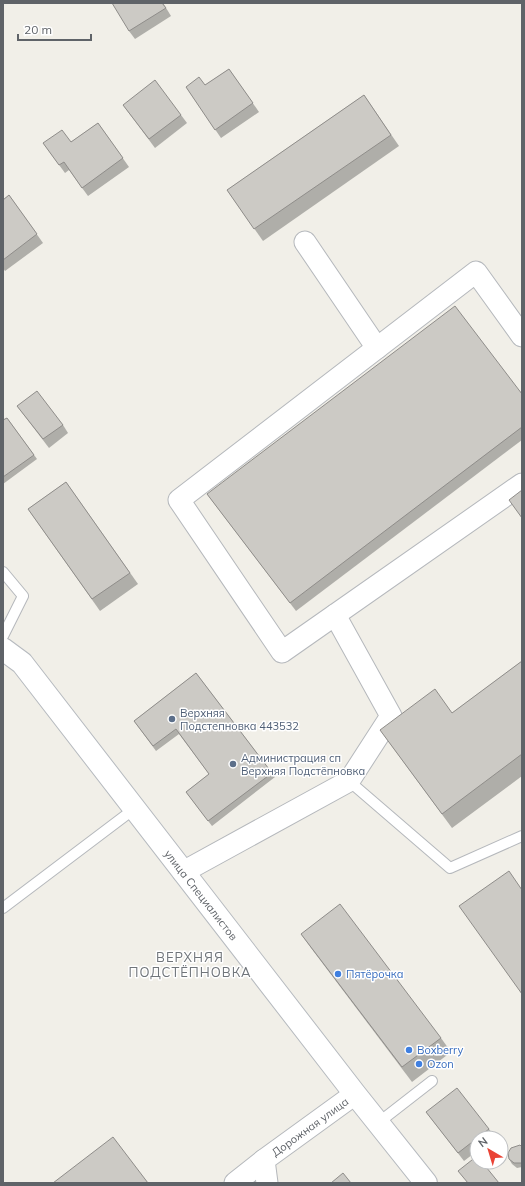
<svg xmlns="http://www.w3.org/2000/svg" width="525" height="1186" font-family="Mulish,sans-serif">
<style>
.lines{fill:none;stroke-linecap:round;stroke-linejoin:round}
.lane-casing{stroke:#b5b8bc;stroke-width:12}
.street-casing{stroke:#b5b8bc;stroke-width:23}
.secondary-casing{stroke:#b6babf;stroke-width:24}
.lane{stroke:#fff;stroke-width:10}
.street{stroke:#fff;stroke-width:21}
.secondary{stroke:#fff;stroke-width:22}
.wall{fill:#afaea9}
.building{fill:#cccac5;stroke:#8f8d8a}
.service-dot{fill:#5c6f8a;stroke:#fff;stroke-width:1.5}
.shop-dot{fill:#3f7fe0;stroke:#fff;stroke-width:1.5}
.labels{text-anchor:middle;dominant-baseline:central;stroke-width:3;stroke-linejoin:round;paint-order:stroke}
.service-label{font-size:11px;fill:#4e5e75;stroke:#fff;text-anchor:start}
.street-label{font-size:11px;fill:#5f6368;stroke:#fff}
.shop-label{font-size:11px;fill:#366cbe;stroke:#fff;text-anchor:start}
.quarter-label{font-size:13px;letter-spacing:1px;fill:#70757a;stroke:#fff}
</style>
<rect width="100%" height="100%" fill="#f1efe8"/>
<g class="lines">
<g class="lane-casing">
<g id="lane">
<path d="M 3,572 L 23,596 L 3,636"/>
<path d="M 349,781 L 450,868 L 522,836"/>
<path d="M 3,908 L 134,809"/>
<path d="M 378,1123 L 432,1081"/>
</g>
</g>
<g class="street-casing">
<g id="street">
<path d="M 305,242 L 377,348"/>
<path d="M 522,336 L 476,272 L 179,500 L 282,652 L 522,484"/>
<path d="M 183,872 L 349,781 L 391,716 L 335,615"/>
<path d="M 235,1183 L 264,1160"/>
<path d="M 267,1183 L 264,1160 L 355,1094"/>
</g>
</g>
<g class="secondary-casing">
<path id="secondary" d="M 3,649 L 22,663 L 355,1094 L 426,1183"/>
</g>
<use href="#lane" class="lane"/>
<use href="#street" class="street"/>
<use href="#secondary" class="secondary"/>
</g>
<g class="wall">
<path d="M 163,3 L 171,16 L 135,39 L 129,31 Z"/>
<path d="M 229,69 L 259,112 L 221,138 L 186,87 L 205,85 Z"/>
<path d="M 364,95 L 399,146 L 263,241 L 227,190 Z"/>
<path d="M 123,105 L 181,115 L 187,123 L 155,148 Z"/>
<path d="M 98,123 L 129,167 L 88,196 L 69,170 L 65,173 L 43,143 L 71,142 Z"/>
<path d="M 9,195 L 43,243 L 5,271 L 3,268 L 3,200 Z"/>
<path d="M 522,394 L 522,440 L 296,611 L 207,494 Z"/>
<path d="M 17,406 L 63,425 L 68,433 L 49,448 Z"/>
<path d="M 7,418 L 37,459 L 3,484 L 3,420 Z"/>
<path d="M 66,482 L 138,584 L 100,611 L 28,509 Z"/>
<path d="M 522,661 L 522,776 L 452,828 L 380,730 L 452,713 Z"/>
<path d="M 196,673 L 275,777 L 212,826 L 186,792 L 209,774 L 179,734 L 156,751 L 134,721 Z"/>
<path d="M 301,934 L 441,1038 L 451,1052 L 412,1082 L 311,948 Z"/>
<path d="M 426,1112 L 489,1129 L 495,1137 L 494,1138 L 477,1138 L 477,1151 L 464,1161 Z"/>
<path d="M 522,1147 L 522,1167 L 517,1168 L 512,1164 L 509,1159 Z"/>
</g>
<g class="building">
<path d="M 112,3 L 162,3 L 166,8 L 129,31 Z"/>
<path d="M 229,69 L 253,103 L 215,130 L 186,87 L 199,77 L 205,85 Z"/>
<path d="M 155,80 L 181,115 L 149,139 L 123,105 Z"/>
<path d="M 364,95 L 391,135 L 254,229 L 227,190 Z"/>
<path d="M 98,123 L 123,158 L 82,188 L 64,162 L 59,165 L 43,143 L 62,130 L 71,142 Z"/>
<path d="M 9,195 L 37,234 L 3,260 L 3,200 Z"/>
<path d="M 455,306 L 522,394 L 522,427 L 290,603 L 207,494 Z"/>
<path d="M 37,391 L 63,425 L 43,439 L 17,406 Z"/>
<path d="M 7,418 L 34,455 L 3,477 L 3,420 Z"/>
<path d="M 66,482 L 130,573 L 92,599 L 28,509 Z"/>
<path d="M 522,490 L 522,518 L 509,500 Z"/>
<path d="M 522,661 L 522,754 L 442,814 L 380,730 L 435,689 L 452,713 Z"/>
<path d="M 196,673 L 272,773 L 208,821 L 186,792 L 209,774 L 176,729 L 153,746 L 134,721 Z"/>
<path d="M 509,871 L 522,890 L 522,994 L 459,906 Z"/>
<path d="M 340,904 L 441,1038 L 402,1067 L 301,934 Z"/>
<path d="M 457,1088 L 489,1129 L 458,1153 L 426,1112 Z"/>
<path d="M 113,1137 L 148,1183 L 53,1183 Z"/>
<path d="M 520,1145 L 522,1147 L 522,1163 L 514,1163 L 509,1159 L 508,1153 L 511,1148 Z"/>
<path d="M 477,1156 L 477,1162 L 482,1162 L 499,1183 L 468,1183 L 458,1171 Z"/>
<path d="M 343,1173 L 351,1183 L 331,1183 Z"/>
</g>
<g class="service-dot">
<circle cx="172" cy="719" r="4"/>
<circle cx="233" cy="764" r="4"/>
</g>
<g class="shop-dot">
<circle cx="338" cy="974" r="4"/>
<circle cx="409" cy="1050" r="4"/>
<circle cx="419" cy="1064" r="4"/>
</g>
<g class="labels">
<g class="service-label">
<text x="180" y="713">Верхняя<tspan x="180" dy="13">Подстепновка 443532</tspan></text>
<text x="241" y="758">Администрация сп<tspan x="241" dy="13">Верхняя Подстёпновка</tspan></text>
</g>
<g class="street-label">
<text transform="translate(201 895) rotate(52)">улица Специалистов</text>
<text transform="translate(310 1127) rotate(-36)">Дорожная улица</text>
</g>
<g class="shop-label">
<text x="346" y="974">Пятёрочка</text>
<text x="417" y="1050">Boxberry</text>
<text x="427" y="1064">Ozon</text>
</g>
<g class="quarter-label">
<text x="190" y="957">ВЕРХНЯЯ<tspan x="190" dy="15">ПОДСТЁПНОВКА</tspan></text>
</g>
</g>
<rect width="525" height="1186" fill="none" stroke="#5f6368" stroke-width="8"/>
<g transform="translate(489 1150) rotate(322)"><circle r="19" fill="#ffffff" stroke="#bfc1c3"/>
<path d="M0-3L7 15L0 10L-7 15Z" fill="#ea4335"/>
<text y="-6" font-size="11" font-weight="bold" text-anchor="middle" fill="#5f6368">N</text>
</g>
<path d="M18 34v6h73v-6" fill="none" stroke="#5f6368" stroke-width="2"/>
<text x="24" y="34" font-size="12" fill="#5f6368" stroke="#ffffff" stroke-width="3" paint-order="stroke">20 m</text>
</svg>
